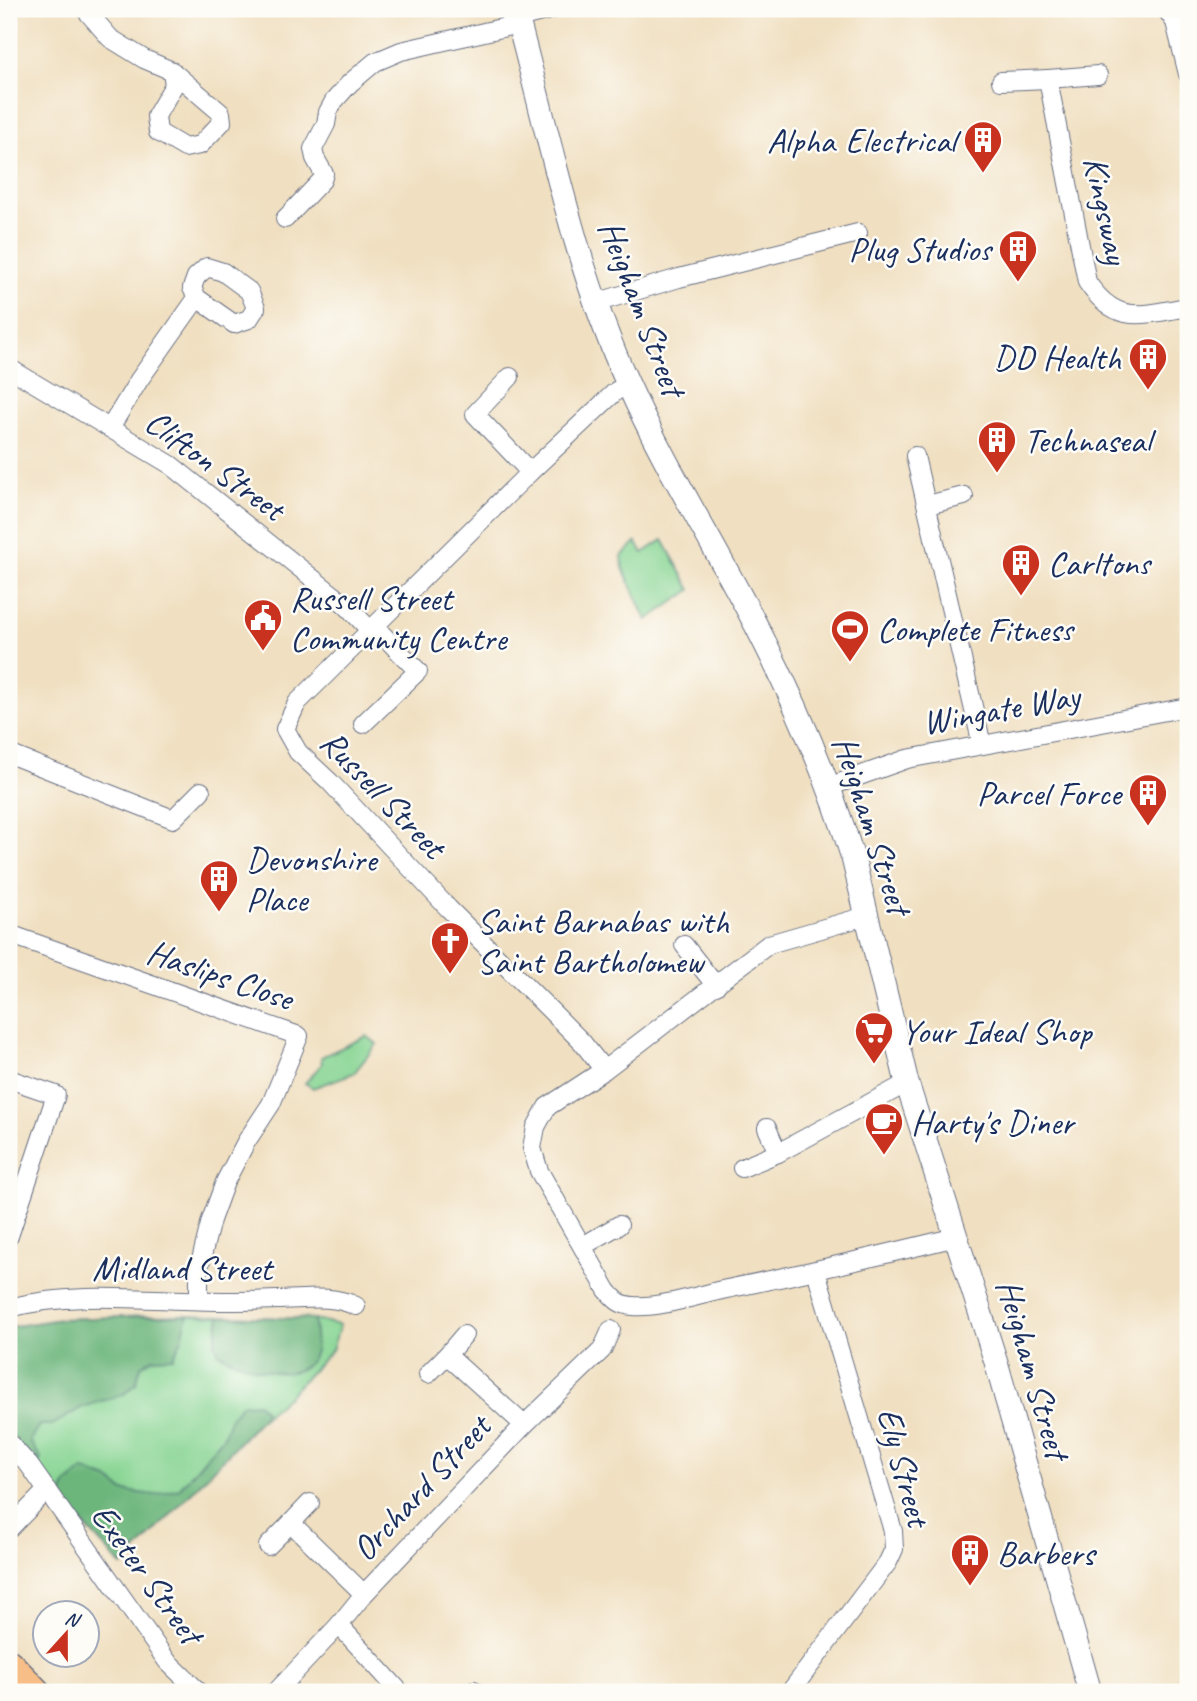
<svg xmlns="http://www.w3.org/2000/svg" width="1197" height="1701" font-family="Caveat,sans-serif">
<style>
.green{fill:#86d492;stroke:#508278;stroke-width:2}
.forest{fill:#6cb67c;stroke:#44726d;stroke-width:2}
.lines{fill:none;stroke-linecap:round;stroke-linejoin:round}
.minor-casing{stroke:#666d80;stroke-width:20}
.tertiary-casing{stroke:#666d80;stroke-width:25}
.primary-casing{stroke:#666d80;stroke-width:31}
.minor{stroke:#fff;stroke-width:18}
.tertiary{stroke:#fff;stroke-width:23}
.primary{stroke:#f7be87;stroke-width:28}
.labels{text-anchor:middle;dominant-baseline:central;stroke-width:5;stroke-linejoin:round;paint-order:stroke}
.poi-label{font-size:35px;fill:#1b2f5e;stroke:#fdfcf7;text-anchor:start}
.street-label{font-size:35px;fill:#1b2f5e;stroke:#fdfcf7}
</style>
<rect width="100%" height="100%" fill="#fdfcf7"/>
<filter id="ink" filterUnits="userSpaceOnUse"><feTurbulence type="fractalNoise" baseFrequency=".0143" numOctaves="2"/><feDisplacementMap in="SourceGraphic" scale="14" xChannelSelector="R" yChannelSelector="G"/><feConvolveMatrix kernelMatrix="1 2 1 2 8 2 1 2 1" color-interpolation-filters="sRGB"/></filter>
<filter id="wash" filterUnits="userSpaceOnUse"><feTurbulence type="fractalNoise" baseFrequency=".00686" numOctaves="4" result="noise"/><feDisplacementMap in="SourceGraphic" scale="28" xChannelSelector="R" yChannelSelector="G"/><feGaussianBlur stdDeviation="1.57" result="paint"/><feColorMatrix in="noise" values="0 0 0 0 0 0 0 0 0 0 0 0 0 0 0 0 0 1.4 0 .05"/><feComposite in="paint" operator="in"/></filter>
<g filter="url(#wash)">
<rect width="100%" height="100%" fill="#f0dfc0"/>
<g class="green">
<path d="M 663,540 L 691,590 L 647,620 L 623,568 L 622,556 L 636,542 L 643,553 Z"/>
<path d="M 367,1036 L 377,1044 L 354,1073 L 313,1088 L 305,1083 L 322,1064 L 321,1057 Z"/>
<path d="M 188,1315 L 314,1319 L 340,1325 L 332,1350 L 289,1395 L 261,1419 L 122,1566 L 60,1499 L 18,1441 L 9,1434 L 9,1327 L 61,1319 Z"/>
</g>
<g class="forest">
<path d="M 188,1315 L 181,1341 L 173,1357 L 153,1358 L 141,1366 L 136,1384 L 124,1394 L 83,1407 L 52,1425 L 39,1425 L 30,1441 L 41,1459 L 36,1467 L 9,1432 L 9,1327 L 61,1319 Z"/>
<path d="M 220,1316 L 314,1319 C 314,1328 317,1343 315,1351 C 303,1391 244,1366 219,1353 L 215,1343 Z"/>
<path d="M 258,1403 L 265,1411 L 261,1419 L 122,1566 L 60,1499 L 67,1483 L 84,1470 L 108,1479 L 124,1491 L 155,1495 L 179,1489 L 224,1436 L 231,1416 L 242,1404 Z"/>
</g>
</g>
<g filter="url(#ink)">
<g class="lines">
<g class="minor-casing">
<g id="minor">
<path d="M 85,9 L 110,38 L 144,59 L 172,71 L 221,113 L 222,122 L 200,145 L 185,148 L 158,132 L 156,116 L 174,85 L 172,71"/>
<path d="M 1166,9 L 1175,22 L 1188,74"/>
<path d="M 518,18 L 553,9"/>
<path d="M 1098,75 L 1048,79 L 1087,282 C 1117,327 1143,314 1188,307"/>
<path d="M 1001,81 L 1048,79"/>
<path d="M 285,219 L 322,180 L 324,174 L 315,158 L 313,149 L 326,124 L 328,112 L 334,101 L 350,83 L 375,62 L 401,51 L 519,24"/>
<path d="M 207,267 L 223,272 L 249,291 L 256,308 L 249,319 L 234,324 L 197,298 L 192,288 L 196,277 Z"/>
<path d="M 595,303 L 679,278 L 858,233"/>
<path d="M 9,368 L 171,465 L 346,605 L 370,630"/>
<path d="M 510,377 L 475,414 L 530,472"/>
<path d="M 110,428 L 139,380 L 197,298"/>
<path d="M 915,456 L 982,745"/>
<path d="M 927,505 L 964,496"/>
<path d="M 363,724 L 418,671 L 375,627"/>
<path d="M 9,754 L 173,819 L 201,791"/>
<path d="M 828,787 L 907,759 L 1188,707"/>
<path d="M 866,916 L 769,944 L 604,1070 L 547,1107 L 536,1127 L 532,1148 L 539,1171 L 607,1290 C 615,1300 620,1305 633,1306 C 659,1308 696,1296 722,1290 C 801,1274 879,1256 956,1237"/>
<path d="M 9,934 L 299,1036 L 271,1104 L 246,1142 L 225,1182 L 211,1220 L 199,1268 L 199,1300"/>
<path d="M 684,945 L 716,986"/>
<path d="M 604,1070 L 582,1042 L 448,908 L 330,782 L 298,752 L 285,729 L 297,703 L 530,472 L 616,391 L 628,385"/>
<path d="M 9,1079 L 56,1095 L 9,1236"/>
<path d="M 767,1128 L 778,1153"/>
<path d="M 742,1168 L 778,1153 L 907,1083"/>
<path d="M 583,1246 L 619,1225"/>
<path d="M 9,1308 C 77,1290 152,1301 223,1301 C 241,1301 259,1301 276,1300 C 304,1300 330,1294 356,1306"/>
<path d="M 464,1335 L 447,1355 L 524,1425"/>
<path d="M 428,1374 L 447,1355"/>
<path d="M 9,1443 L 29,1465 L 167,1661 L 199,1692"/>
<path d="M 310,1503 L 291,1523 L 364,1594"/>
<path d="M 9,1529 L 47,1490"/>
<path d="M 268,1546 L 291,1523"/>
<path d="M 339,1625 L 400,1692"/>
<path d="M 474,1690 L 476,1692"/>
<path d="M 276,1692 L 339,1625 L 364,1594 L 524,1425 L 602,1350 L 611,1330"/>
<path d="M 790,1692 L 888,1562 L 894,1549 L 893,1531 L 816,1271"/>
</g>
</g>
<g class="tertiary-casing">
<path id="tertiary" d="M 515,9 C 549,135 574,265 628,384 C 667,471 719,552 762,637 C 798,708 829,782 853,858 L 907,1083 L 996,1362 L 1090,1692"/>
</g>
<g class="primary-casing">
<path id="primary" d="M 9,1664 L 36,1692"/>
</g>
<use href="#minor" class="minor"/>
<use href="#tertiary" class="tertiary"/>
<use href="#primary" class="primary"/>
</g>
</g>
<defs>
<g id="building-pin" transform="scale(2.0125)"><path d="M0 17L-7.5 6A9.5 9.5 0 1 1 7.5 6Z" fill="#c8321e" stroke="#fdfcf7"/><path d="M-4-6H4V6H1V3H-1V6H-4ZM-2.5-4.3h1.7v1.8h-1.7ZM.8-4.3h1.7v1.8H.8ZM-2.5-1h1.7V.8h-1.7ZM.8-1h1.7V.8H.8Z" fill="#fff"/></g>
<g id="civic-pin" transform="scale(2.0125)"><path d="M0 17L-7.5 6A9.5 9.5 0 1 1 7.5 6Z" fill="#c8321e" stroke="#fdfcf7"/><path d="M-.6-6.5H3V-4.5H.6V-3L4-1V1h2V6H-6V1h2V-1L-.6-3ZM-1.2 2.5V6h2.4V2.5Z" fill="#fff"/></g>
<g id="stadium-pin" transform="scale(2.0125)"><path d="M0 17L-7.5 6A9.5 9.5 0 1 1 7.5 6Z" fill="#c8321e" stroke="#fdfcf7"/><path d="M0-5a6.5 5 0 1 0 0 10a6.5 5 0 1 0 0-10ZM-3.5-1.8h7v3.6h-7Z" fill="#fff"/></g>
<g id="church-pin" transform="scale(2.0125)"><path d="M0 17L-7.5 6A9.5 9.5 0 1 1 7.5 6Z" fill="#c8321e" stroke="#fdfcf7"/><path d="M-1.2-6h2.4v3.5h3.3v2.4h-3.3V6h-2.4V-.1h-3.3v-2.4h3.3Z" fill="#fff"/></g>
<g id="supermarket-pin" transform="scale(2.0125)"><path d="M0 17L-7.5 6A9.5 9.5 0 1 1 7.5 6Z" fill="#c8321e" stroke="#fdfcf7"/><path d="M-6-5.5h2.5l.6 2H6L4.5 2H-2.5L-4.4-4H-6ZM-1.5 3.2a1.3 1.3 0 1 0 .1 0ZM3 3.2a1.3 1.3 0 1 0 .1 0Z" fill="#fff"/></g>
<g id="cafe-pin" transform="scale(2.0125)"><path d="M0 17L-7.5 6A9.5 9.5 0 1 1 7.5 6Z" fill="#c8321e" stroke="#fdfcf7"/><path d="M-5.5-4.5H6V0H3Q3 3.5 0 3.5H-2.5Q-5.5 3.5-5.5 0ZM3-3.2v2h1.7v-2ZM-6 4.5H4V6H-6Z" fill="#fff"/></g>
</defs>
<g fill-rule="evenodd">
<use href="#building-pin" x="983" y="140"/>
<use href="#building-pin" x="1018" y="249"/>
<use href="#building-pin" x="1148" y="357"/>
<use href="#building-pin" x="997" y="440"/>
<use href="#building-pin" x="1021" y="563"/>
<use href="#civic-pin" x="263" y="618"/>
<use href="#stadium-pin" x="850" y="629"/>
<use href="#building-pin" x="1148" y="793"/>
<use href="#building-pin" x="219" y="879"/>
<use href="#church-pin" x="450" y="941"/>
<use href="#supermarket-pin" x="874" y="1031"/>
<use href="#cafe-pin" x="884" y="1122"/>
<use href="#building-pin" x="970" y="1553"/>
</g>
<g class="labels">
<g class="poi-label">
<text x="956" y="140" text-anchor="end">Alpha Electrical</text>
<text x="991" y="249" text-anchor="end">Plug Studios</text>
<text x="1121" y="357" text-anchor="end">DD Health</text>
<text x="1024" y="440">Technaseal</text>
<text x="1048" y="563">Carltons</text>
<text x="290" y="598">Russell Street<tspan x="290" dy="40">Community Centre</tspan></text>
<text x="877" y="629">Complete Fitness</text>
<text x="1121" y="793" text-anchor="end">Parcel Force</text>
<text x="246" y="859">Devonshire<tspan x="246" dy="40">Place</tspan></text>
<text x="477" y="921">Saint Barnabas with<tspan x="477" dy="40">Saint Bartholomew</tspan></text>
<text x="901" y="1031">Your Ideal Shop</text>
<text x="911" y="1122">Harty's Diner</text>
<text x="997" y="1553">Barbers</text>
</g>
<g class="street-label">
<text transform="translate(1106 210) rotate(78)">Kingsway</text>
<text transform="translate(642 308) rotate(69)">Heigham Street</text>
<text transform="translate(215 465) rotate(36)">Clifton Street</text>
<text transform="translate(1001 709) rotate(-10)">Wingate Way</text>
<text transform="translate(383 794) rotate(46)">Russell Street</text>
<text transform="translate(872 825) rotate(72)">Heigham Street</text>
<text transform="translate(220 975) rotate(19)">Haslips Close</text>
<text x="182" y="1268">Midland Street</text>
<text transform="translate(1033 1369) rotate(74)">Heigham Street</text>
<text transform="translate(904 1467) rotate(75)">Ely Street</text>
<text transform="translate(421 1488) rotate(-47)">Orchard Street</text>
<text transform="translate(147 1574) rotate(54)">Exeter Street</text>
</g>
</g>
<rect width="1197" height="1701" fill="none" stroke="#fdfcf7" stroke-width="35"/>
<g transform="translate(66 1634) rotate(21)"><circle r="33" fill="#fdfcf7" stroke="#a3aaba" stroke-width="2"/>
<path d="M0-5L12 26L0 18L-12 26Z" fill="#c8321e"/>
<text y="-10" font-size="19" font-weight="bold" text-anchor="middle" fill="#1b2f5e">N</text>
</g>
</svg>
